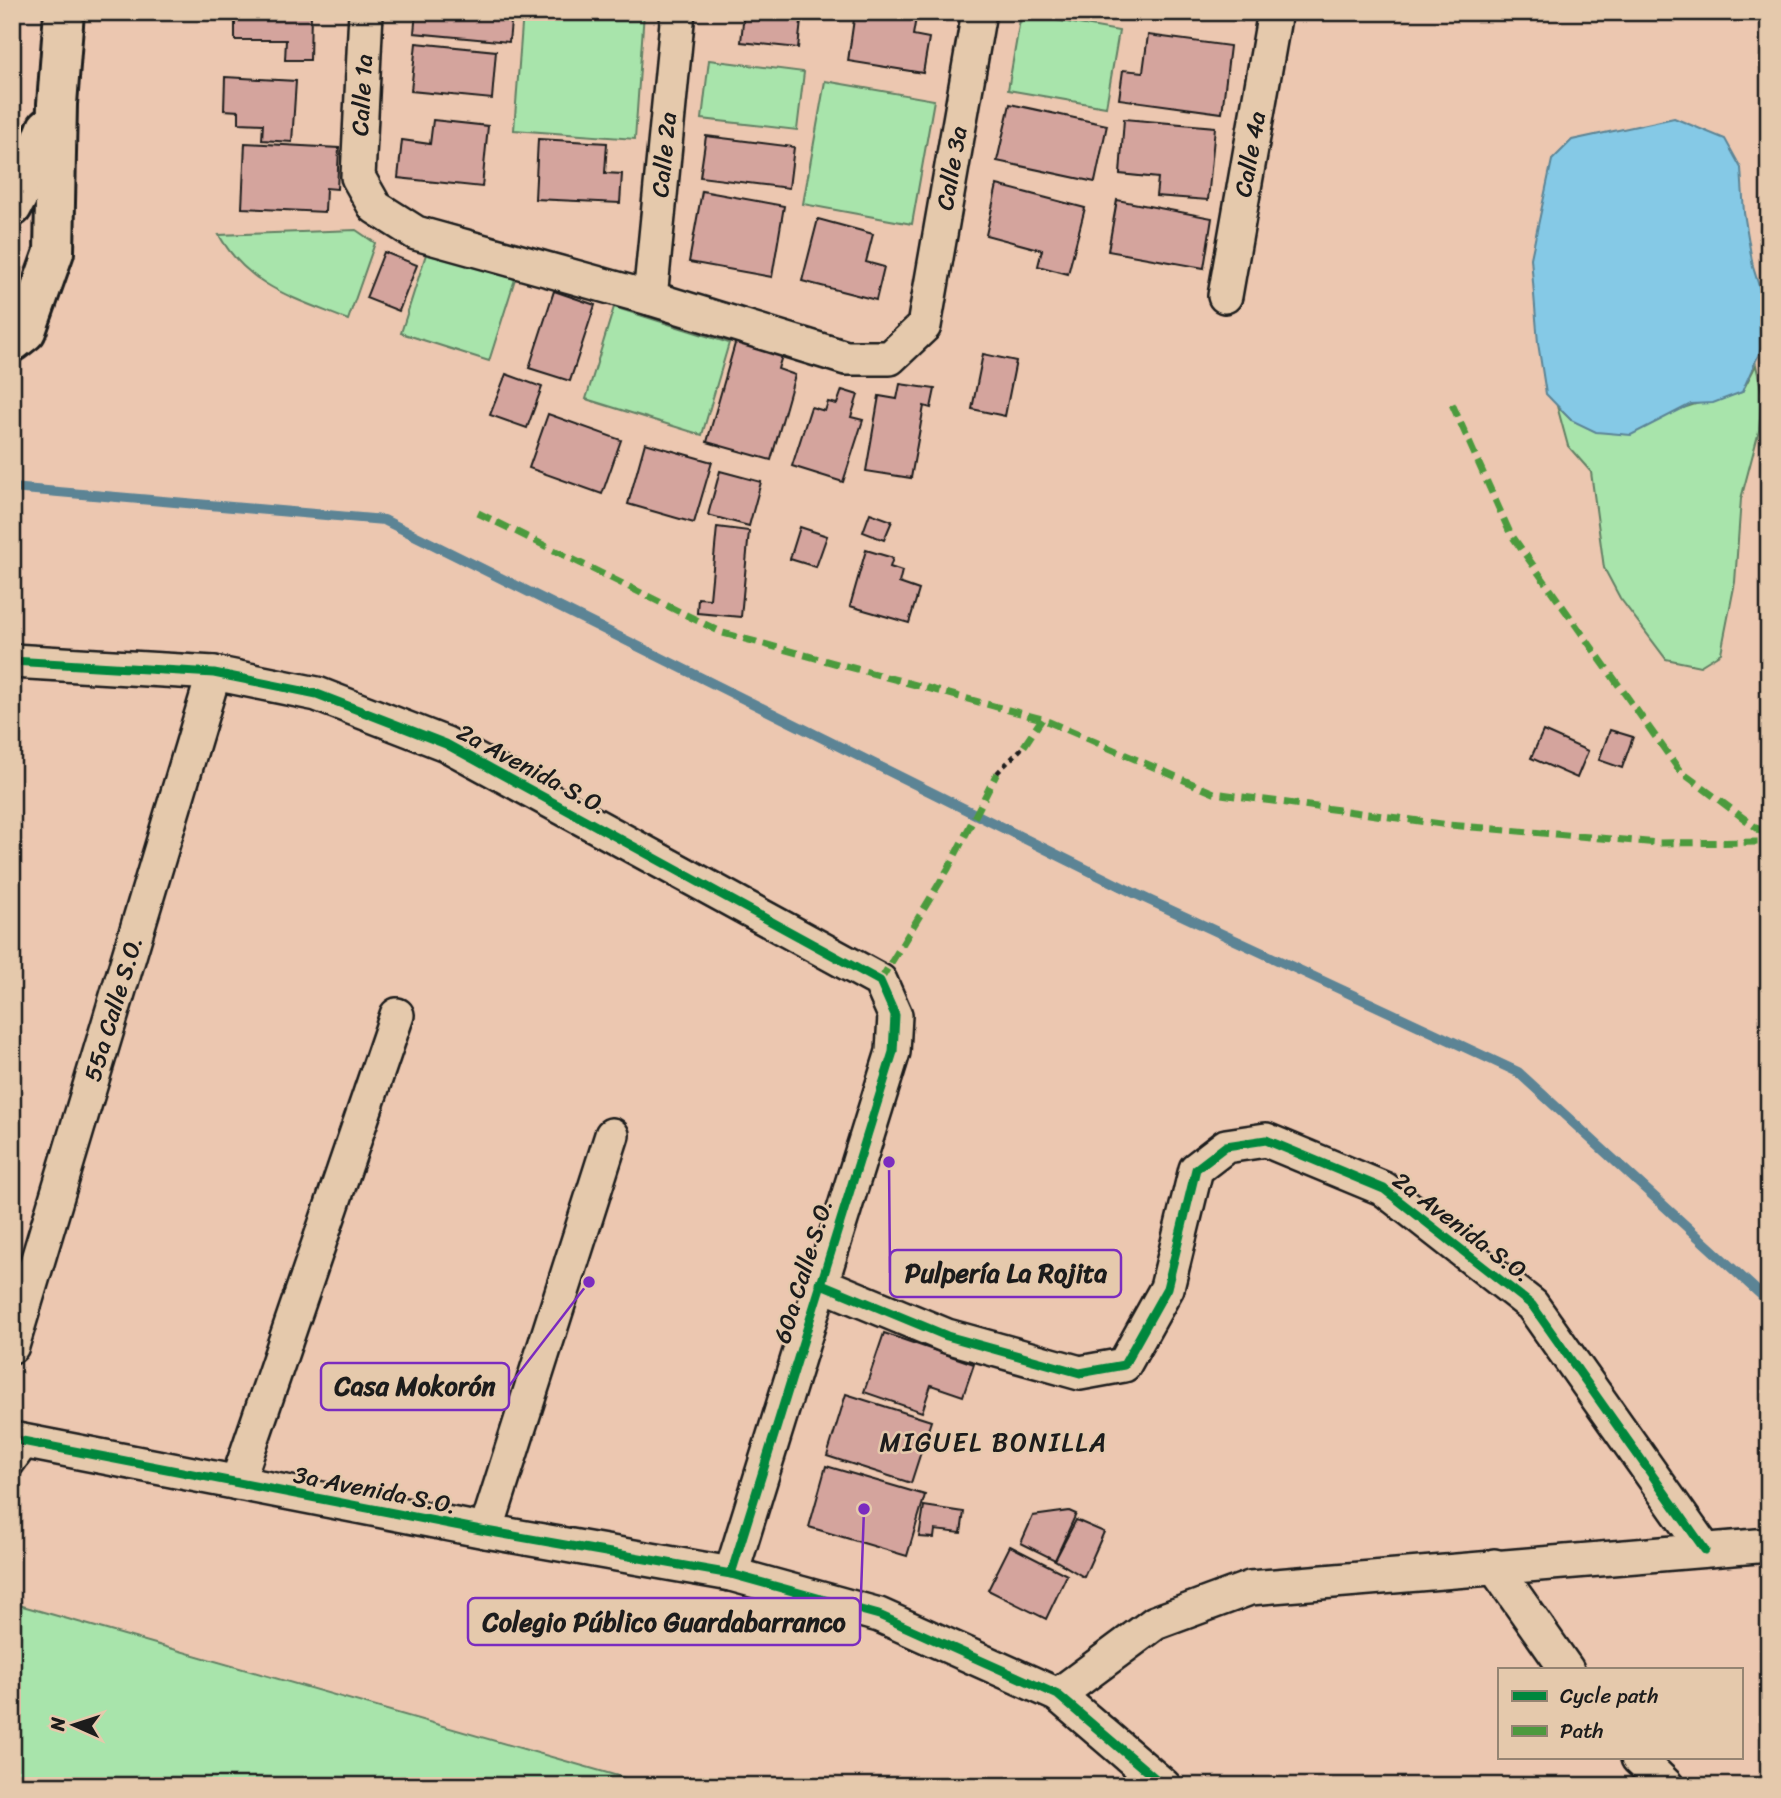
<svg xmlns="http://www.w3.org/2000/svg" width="1781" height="1798" font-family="Sriracha,sans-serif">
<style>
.green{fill:#a8e4ab;stroke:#628064;stroke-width:2}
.water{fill:#85c9e6;stroke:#5b8495;stroke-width:2}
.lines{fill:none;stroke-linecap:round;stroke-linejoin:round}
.stream{stroke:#5b8495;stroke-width:10}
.building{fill:#d4a49d;stroke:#1c1c1c;stroke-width:2}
.lane-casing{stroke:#1c1c1c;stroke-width:23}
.street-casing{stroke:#1c1c1c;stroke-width:38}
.secondary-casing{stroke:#1c1c1c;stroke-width:44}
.path{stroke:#1c1c1c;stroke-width:4.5;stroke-dasharray:5 5;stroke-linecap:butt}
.lane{stroke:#e5c9ac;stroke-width:18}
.street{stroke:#e5c9ac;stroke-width:33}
.secondary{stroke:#e5c9ac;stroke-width:38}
.quiet{stroke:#4c9a3e;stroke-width:7;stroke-dasharray:14 7;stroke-linecap:butt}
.cycleway-casing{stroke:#e5c9ac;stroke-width:13}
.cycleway{stroke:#00873e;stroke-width:9}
.labels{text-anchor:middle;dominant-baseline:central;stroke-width:5;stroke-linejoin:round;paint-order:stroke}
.street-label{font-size:24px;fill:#1c1c1c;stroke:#e5c9ac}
.neighbourhood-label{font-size:26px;letter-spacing:2px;fill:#1c1c1c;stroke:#e5c9ac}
.leader{fill:none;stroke:#7b2cbf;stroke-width:2.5}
.callout-dot{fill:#7b2cbf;stroke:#e5c9ac;stroke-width:2.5}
.callout{fill:#e5c9ac;stroke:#7b2cbf;stroke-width:2.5}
.callout-label{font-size:26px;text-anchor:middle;font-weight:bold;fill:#1c1c1c}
</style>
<rect width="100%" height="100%" fill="#ecc7b0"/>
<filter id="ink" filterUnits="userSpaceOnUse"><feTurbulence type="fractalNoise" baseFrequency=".0143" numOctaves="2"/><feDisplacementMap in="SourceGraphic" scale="14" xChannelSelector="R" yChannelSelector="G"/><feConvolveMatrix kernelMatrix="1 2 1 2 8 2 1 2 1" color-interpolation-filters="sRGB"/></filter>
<g filter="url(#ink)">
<g class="green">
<path d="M 12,12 L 19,12 L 16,58 L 12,73 Z"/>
<path d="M 523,12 L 644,12 L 635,139 L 514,130 Z"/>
<path d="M 1021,14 L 1119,31 L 1106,107 L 1008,90 Z"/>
<path d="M 709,60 L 804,72 L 797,130 L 702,119 Z"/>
<path d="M 825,81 L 934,100 L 912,224 L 803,204 Z"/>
<path d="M 356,230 L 375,243 L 348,320 C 297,299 248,287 219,235 Z"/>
<path d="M 427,251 L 515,279 L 489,361 L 401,333 Z"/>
<path d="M 614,307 L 729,343 L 702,435 L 586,399 Z"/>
<path d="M 1756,365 L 1762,393 L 1759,431 L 1741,499 L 1735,582 L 1721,653 L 1700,666 L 1666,659 L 1620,598 L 1604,568 L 1591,472 L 1568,446 L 1557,406 L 1571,420 L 1676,411 C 1697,401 1720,400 1742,392 Z"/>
<path d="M 12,1603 L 653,1786 L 12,1786 Z"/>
</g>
<path class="water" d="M 1674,118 L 1725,139 L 1741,168 L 1744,213 L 1753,267 L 1769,318 L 1769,331 L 1742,392 L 1713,403 L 1691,404 L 1631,435 L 1596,432 L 1571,420 L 1546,394 L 1538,343 L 1531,258 L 1552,160 L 1572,140 Z"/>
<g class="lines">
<path class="stream" d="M 12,488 L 384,520 L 1136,894 L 1518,1072 L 1769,1302"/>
</g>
<g class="building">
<path d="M 235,12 L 311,12 L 310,60 L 285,60 L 286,40 L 235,40 Z"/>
<path d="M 416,12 L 512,12 L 509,42 L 414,33 Z"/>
<path d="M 744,12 L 802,12 L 798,48 L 741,42 Z"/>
<path d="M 855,12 L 917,12 L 913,35 L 929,38 L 923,73 L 848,61 Z"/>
<path d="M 1193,12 L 1243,12 L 1242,21 Z"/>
<path d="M 1148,35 L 1230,46 L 1222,113 L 1119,99 L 1123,70 L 1143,72 Z"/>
<path d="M 416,43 L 496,51 L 492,99 L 411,91 Z"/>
<path d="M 225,77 L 296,81 L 292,142 L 262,140 L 263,124 L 239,123 L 239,111 L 224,110 Z"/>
<path d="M 1010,104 L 1107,125 L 1095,182 L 997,161 Z"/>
<path d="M 1124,119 L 1215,127 L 1208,200 L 1156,196 L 1158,178 L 1120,174 Z"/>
<path d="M 433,120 L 488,126 L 482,187 L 398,178 L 402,140 L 430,144 Z"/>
<path d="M 706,136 L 794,147 L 789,188 L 700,177 Z"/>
<path d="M 538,139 L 607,143 L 605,173 L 622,174 L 620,203 L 535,199 Z"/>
<path d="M 245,143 L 339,148 L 337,189 L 326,188 L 325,212 L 242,208 Z"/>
<path d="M 997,185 L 1085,208 L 1068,274 L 1038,266 L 1042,250 L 986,235 Z"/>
<path d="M 702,191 L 784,206 L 772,277 L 689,262 Z"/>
<path d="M 1117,200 L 1212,218 L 1204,268 L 1108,251 Z"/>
<path d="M 818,219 L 873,234 L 866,262 L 884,267 L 876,300 L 802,281 Z"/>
<path d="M 384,252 L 417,265 L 399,311 L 366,298 Z"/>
<path d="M 554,291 L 595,305 L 570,381 L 529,368 Z"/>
<path d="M 738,333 L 785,346 L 778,369 L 795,375 L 771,460 L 707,442 Z"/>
<path d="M 983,354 L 1016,361 L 1005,416 L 972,409 Z"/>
<path d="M 506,374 L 542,387 L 527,428 L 490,415 Z"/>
<path d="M 900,384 L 935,389 L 931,408 L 924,406 L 911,478 L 866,471 L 879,396 L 897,399 Z"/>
<path d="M 842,390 L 858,395 L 851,417 L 863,420 L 843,482 L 792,466 L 811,407 L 825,411 L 828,402 L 837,404 Z"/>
<path d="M 548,414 L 621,440 L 602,494 L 529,468 Z"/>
<path d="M 645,443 L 712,462 L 694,523 L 628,504 Z"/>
<path d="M 720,471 L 761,482 L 749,526 L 708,515 Z"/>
<path d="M 870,513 L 892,521 L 884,540 L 863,532 Z"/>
<path d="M 717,527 L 749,531 L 741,617 L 697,613 L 698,598 L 710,599 Z"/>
<path d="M 800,527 L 827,536 L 816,567 L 790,559 Z"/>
<path d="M 866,550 L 893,558 L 890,567 L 902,571 L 899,583 L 919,590 L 909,623 L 850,606 Z"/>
<path d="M 1610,730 L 1633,737 L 1622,768 L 1599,760 Z"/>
<path d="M 1543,731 L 1588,751 L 1577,778 L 1531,758 Z"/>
<path d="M 884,1333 L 974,1364 L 963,1396 L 931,1385 L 922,1412 L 864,1392 Z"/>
<path d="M 846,1394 L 931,1421 L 911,1483 L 827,1456 Z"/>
<path d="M 826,1466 L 925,1495 L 907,1556 L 809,1527 Z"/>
<path d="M 924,1506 L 964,1512 L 961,1533 L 935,1530 L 934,1538 L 919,1537 Z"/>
<path d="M 1069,1511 L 1076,1514 L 1055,1560 L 1021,1543 L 1033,1516 Z"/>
<path d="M 1076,1520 L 1104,1532 L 1084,1577 L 1055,1560 Z"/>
<path d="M 1010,1546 L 1067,1575 L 1046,1619 L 988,1590 Z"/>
</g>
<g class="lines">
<g class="lane-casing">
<path id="lane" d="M 12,1469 L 31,1443"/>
</g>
<g class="street-casing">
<g id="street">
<path id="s1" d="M 366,12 L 358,177 L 375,207 L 416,233 L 650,298 L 846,358 L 890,358 L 924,326 L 979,12"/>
<path id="s2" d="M 1225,296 L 1275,12"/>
<path id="s3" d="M 650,298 L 678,12"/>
<path d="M 12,661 L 214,673 L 317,694 L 446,744 L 880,981 L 895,1015 L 893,1052 L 731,1574"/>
<path d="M 819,1283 L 947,1336 L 1080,1373 L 1124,1365 L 1167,1288 L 1196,1169 L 1226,1146 L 1266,1140 L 1384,1189 L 1532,1305 L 1705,1550"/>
<path id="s4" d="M 12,1346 L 214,673"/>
<path d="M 12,1439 L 486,1531 L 731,1574 L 879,1615 L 1058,1695 L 1164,1786"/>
<path d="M 237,1483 L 397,1015"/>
<path d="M 486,1531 L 612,1135"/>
<path d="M 1494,1566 L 1567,1670"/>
<path d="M 1058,1695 L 1155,1623 L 1250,1588 L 1769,1545"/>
<path d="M 1638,1758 L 1667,1786"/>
</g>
</g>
<g class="secondary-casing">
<g id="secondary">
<path d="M 12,207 L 27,179 L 47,128"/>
<path d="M 12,342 L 26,331 L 54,252 L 57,104 L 64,12"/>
</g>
</g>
<path class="path" d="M 997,773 L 1024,746"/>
<use href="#lane" class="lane"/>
<use href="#street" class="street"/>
<use href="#secondary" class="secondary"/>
<g class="quiet">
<path d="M 1452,404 L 1510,533 L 1680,771 L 1769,837"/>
<path d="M 478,513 L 723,633 L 1042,719 L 1214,793 L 1449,825 L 1659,843 L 1769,842"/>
<path d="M 1024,746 L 1042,719"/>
<path d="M 880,981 L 948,869 L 997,773"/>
</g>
<g class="cycleway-casing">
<g id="cycleway">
<path d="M 12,661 L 214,673 L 317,694 L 446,744 L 880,981 L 895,1015 L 893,1052 L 731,1574"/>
<path d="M 819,1283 L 947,1336 L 1080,1373 L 1124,1365 L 1167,1288 L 1196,1169 L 1226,1146 L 1266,1140 L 1384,1189 L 1532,1305 L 1705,1550"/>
<path d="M 12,1439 L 486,1531 L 731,1574 L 879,1615 L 1058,1695 L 1164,1786"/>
</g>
</g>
<use href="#cycleway" class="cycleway"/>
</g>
</g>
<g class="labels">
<g class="street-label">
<text transform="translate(362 95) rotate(-87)">Calle 1a</text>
<text stroke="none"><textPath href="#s2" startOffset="144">Calle 4a</textPath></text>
<text stroke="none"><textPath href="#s3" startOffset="144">Calle 2a</textPath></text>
<text stroke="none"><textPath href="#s1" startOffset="947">Calle 3a</textPath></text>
<text transform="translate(532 769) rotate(28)">2a Avenida S.O.</text>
<text stroke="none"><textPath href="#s4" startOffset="352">55a Calle S.O.</textPath></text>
<text transform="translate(1462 1227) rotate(37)">2a Avenida S.O.</text>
<text transform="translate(803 1271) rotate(-73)">60a Calle S.O.</text>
<text transform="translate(375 1490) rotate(11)">3a Avenida S.O.</text>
</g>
<g class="neighbourhood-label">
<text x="994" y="1442">MIGUEL BONILLA</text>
</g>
</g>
<path class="leader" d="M889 1162L890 1273M589 1282L509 1386M864 1509L860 1622"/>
<g class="callout-dot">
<circle cx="889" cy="1162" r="7"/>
<circle cx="589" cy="1282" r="7"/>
<circle cx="864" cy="1509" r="7"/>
</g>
<g class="callout">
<rect x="890" y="1250" width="231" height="47" rx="7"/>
<rect x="321" y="1363" width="188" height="47" rx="7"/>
<rect x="468" y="1598" width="392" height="47" rx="7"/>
</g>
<g class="callout-label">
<text x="1006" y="1282">Pulpería La Rojita</text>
<text x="415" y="1395">Casa Mokorón</text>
<text x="664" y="1631">Colegio Público Guardabarranco</text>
</g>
<rect width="1781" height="1798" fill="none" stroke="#e5c9ac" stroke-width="42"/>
<rect x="21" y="21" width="1739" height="1756" fill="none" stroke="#1c1c1c" stroke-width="2.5" filter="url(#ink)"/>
<rect x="1498" y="1668" width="245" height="91" fill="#e5c9ac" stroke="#958472" stroke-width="2"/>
<rect x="1512" y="1691" width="35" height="10" fill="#00873e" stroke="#958472" stroke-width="2"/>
<text x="1560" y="1703" font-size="21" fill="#1c1c1c">Cycle path</text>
<rect x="1512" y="1726" width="35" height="10" fill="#4c9a3e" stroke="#958472" stroke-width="2"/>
<text x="1560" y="1738" font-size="21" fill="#1c1c1c">Path</text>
<g transform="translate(74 1725) rotate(273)" stroke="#e5c9ac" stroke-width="5" paint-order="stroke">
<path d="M0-5L12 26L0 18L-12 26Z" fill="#1c1c1c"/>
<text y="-10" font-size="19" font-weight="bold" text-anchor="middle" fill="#1c1c1c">N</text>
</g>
</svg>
